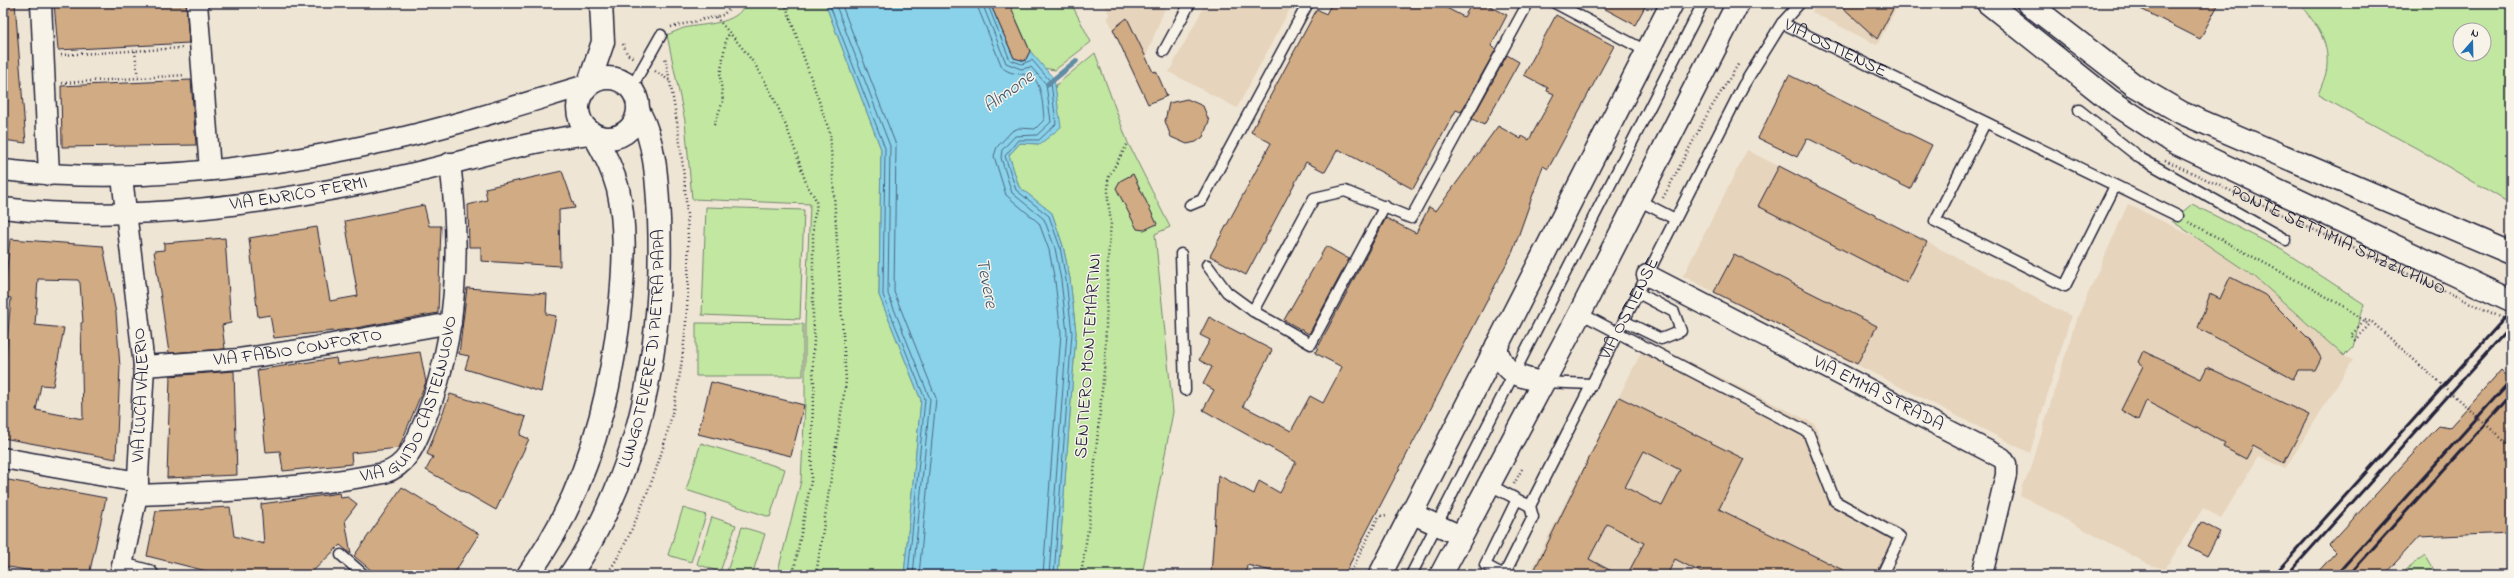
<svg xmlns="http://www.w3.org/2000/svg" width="2514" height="578" font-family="'Indie Flower',sans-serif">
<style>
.built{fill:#e6d4bc}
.green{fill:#c2e7a1;stroke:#72846e;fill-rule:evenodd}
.water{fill:#89d2ea;stroke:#608ca4}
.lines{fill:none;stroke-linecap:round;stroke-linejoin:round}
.shore{stroke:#4b6881;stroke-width:1}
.stream{stroke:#608ca4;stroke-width:5.5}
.building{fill:#d1ab83;stroke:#22223b;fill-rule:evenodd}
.lane-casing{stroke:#22223b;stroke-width:13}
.street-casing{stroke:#22223b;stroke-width:23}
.secondary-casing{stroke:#22223b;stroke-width:25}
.path{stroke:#22223b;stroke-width:2.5;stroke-dasharray:1 3;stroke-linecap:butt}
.lane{stroke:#f7f3e8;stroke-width:10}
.street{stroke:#f7f3e8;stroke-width:20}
.secondary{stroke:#f7f3e8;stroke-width:22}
.rail{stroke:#22223b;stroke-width:3}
.path-bridge{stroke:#22223b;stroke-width:2.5;stroke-dasharray:1 3;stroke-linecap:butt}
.labels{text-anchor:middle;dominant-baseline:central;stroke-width:3;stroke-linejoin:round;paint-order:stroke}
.street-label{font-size:18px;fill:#22223b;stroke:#f7f3e8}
.water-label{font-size:19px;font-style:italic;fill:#415770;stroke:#f7f3e8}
</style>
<rect width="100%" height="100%" fill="#efe5d4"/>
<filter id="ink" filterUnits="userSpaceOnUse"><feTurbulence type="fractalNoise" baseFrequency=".025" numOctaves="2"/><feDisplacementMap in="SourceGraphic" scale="8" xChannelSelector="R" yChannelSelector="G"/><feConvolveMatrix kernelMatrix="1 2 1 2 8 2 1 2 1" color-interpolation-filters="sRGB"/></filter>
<g filter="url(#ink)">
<g class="built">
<path d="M 1104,3 L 1167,3 L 1137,79 L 1107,17 L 1110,16 Z"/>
<path d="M 1206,3 L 1293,3 L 1237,108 L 1169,72 Z"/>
<path d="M 1817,3 L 1899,3 L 1877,45 L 1812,12 Z"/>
<path d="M 1747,150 L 2071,316 L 2030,453 L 1683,276 Z"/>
<path d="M 2128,204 L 2206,243 L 2255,277 L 2344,356 L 2353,360 L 2285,469 L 2259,456 L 2221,518 L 2203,508 L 2165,569 L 2150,565 L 2020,495 L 2022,485 L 2030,472 L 2075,323 Z"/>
<path d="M 1647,341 L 1815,424 L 1838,495 L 1895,525 L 1907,540 L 1889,575 L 1529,575 Z"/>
</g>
<g class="green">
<path d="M 746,3 L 825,3 L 881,149 L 879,295 L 921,400 L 904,575 L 777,575 L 801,481 L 805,403 L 805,324 L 810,204 L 692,199 L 685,121 L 667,35 C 672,33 678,30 684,28 C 705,23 736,26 746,3 Z"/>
<path d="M 1009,3 L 1071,3 L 1091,42 L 1055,70 L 1043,68 L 1030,51 Z"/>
<path d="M 2298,3 L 2511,3 L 2511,204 L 2418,149 L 2318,95 C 2321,86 2327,75 2327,65 C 2329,40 2314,20 2298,3 ZM 2460,30 L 2484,30 L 2484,54 L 2460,54 Z"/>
<path d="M 1095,53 L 1128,143 L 1170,227 L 1155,234 L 1173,412 L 1142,575 L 1058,575 L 1076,333 L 1070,279 L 1063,246 L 1052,213 L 1019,187 L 1009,155 L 1020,143 L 1040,144 L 1060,127 L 1055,86 Z"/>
<path d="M 2192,204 L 2282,250 L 2364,304 L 2353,347 L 2344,356 L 2255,277 L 2172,221 Z"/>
<path d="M 706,207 L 804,210 L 800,319 L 702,315 Z"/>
<path d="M 696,323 L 803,324 L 803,376 L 696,376 Z"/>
<path d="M 701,443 L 785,469 L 770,517 L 686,490 Z"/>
<path d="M 683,508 L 706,515 L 691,562 L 668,555 Z"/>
<path d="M 712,517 L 736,525 L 720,572 L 697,564 Z"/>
<path d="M 742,527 L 765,534 L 752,575 L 726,574 Z"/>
<path d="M 2425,555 L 2437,575 L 2398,575 L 2401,573 Z"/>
</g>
<path class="water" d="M 825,3 L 990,3 L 1014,58 L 1026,59 L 1030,51 L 1054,79 L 1061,127 L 1040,144 L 1020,143 L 1009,155 L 1019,187 L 1052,213 L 1063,246 L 1070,279 L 1076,333 L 1058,575 L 904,575 L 921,400 L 879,295 L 881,149 Z"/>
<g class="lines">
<g class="shore">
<path d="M 829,3 L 885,148 L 883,295 L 925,399 L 908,575"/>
<path d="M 835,3 L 890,146 L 888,294 L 930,399 L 913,575"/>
<path d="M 841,3 L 896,145 L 894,292 L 936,398 L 919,575"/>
<path d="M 976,3 L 1002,67 C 1010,75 1018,73 1028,75 C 1042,77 1043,108 1044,120 L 1035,129 L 1019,128 L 1012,131 L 997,147 L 994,156 L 1006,195 L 1039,223 L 1049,250 L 1055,281 L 1061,333 L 1043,575"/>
<path d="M 982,3 L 1006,63 L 1021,69 L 1031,67 L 1046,84 L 1051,122 L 1037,135 L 1015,136 L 1002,150 L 1001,158 L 1012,193 L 1044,219 L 1055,248 L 1061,280 L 1067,333 L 1049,575"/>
<path d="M 987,3 L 1010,60 L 1022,64 L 1032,60 L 1051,82 L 1056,124 L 1039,140 L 1018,140 L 1005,156 L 1016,190 L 1049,216 L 1060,247 L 1066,280 L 1072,333 L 1054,575"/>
</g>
<path class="stream" d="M 1048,84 L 1076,61"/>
</g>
<g class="building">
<path d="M 3,3 L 15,3 L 26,143 L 3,140 Z"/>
<path d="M 54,3 L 186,3 L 189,43 L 58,50 Z"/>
<path d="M 990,3 L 1009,3 L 1030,51 L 1025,61 L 1014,58 Z"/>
<path d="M 1332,3 L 1437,3 L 1464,17 L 1472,3 L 1484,3 L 1507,15 L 1491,46 L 1496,49 L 1461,112 L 1456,110 L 1413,189 L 1338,149 L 1325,172 L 1306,162 L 1246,275 L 1210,256 L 1271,143 L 1251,132 L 1317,9 L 1326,14 Z"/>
<path d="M 1594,3 L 1647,3 L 1635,25 Z"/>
<path d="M 1838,3 L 1896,3 L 1877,39 Z"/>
<path d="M 2129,3 L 2219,3 L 2200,39 Z"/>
<path d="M 1556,15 L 1614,46 L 1548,169 L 1543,166 L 1513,251 L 1344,575 L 1288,575 L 1247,565 L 1246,575 L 1211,575 L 1218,475 L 1254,494 L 1259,481 L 1280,493 L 1296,462 L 1203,410 L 1214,390 L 1203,384 L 1212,367 L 1199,360 L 1210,340 L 1200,335 L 1209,317 L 1272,350 L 1243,406 L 1291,431 L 1310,396 L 1323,403 L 1342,367 L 1315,353 L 1386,218 L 1416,233 L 1429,207 L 1436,211 L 1498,126 L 1521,139 L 1522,136 L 1529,140 L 1554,94 L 1547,91 L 1548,88 L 1524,75 Z"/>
<path d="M 1127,18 L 1153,72 L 1156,71 L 1167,96 L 1148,104 L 1113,29 Z"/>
<path d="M 1507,55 L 1519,62 L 1484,125 L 1472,119 Z"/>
<path d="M 1789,75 L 1932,145 L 1910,189 L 1807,138 L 1797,157 L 1758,138 Z"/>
<path d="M 191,80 L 196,145 L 62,147 L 61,86 Z"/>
<path d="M 1187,99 L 1203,106 L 1209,121 L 1203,137 L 1196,142 L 1187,144 L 1171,137 L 1165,121 L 1169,103 Z"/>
<path d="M 1779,166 L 1927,242 L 1907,283 L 1758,206 Z"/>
<path d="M 562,171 L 575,208 L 559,210 L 560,266 L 481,261 L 481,247 L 469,247 L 468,205 L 487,200 L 485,188 Z"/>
<path d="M 1133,174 L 1157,224 L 1144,230 L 1137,229 L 1116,188 L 1120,181 Z"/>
<path d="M 424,205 L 429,226 L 441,226 L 438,313 L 350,329 L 274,338 L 270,315 L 258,317 L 249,238 L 317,227 L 330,301 L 358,296 L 345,221 Z"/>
<path d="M 225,238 L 231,323 L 222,325 L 225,349 L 169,353 L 154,251 L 164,250 L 164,243 Z"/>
<path d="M 10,239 L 103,246 L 116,313 L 120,367 L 116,459 L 3,438 L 3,388 L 11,298 L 4,297 ZM 38,279 L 78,280 L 80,283 L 83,322 L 81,323 L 83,419 L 36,410 L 41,385 L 53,386 L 64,328 L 35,325 Z"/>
<path d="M 1326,246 L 1349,259 L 1309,334 L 1284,320 Z"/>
<path d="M 1734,254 L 1877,326 L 1857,364 L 1714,292 Z"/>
<path d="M 2230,277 L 2265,295 L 2311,341 L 2321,358 L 2315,370 L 2298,370 L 2293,379 L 2198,328 L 2210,294 L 2220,299 Z"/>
<path d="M 467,288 L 547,294 L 546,314 L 556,316 L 541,392 L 465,369 L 469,356 L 459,354 Z"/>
<path d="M 2143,351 L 2201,379 L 2207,367 L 2309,415 L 2284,463 L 2253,446 L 2246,459 L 2223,447 L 2225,443 L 2146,401 L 2138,420 L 2121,410 L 2143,366 L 2138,362 Z"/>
<path d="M 420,352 L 426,382 L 399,448 L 351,453 L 352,464 L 283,471 L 280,451 L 266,452 L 257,370 L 336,358 L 337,364 Z"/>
<path d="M 2501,370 L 2511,380 L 2511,533 L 2419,537 L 2384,575 L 2315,575 L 2336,552 L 2329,545 L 2434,431 L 2439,426 L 2449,428 Z"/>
<path d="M 234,371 L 237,475 L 167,478 L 170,376 Z"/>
<path d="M 711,382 L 804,405 L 791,456 L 698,434 Z"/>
<path d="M 450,394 L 526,417 L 520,435 L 529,439 L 496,510 L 426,470 L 433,457 L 427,454 Z"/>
<path d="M 1619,397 L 1744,459 L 1719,509 L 1853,575 L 1706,575 L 1675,559 L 1667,575 L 1627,575 L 1644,543 L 1607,524 L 1589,559 L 1619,575 L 1532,575 ZM 1644,451 L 1680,470 L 1662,506 L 1625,487 Z"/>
<path d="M 3,479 L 106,498 L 89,575 L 55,575 L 3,566 Z"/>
<path d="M 402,487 L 479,534 L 453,575 L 377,575 L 354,556 Z"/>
<path d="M 340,493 L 341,498 L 348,497 L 357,504 L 345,520 L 351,554 L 340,545 L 309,575 L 237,575 L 223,571 L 222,575 L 147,556 L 156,511 L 230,507 L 234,536 L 264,544 L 261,504 Z"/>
<path d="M 2201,522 L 2220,532 L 2207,556 L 2188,546 Z"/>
</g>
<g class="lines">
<g class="lane-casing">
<g id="lane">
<path d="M 1555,3 L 1648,52"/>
<path id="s1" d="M 1782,23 L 2178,216"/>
<path d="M 1164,51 L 1190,3"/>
<path d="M 629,88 L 634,83 L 661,35"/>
<path d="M 2079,110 L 2140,158 L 2286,240"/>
<path d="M 1985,123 L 1935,221 L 2065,286 L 2115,186"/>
<path d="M 1638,200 L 1675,219"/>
<path d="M 1190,205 L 1202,200 L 1308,3"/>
<path d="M 1181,254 L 1185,390"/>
<path d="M 1207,265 L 1227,292 L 1253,311 L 1311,344 L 1385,206"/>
<path d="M 1253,311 L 1314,198 L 1345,191 L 1411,218 L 1528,3"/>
<path d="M 1580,313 L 1808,432 L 1835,501 L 1900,537 L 1882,575"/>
<path d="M 1624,321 L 1661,339 L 1681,331 L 1674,312 L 1638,293"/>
<path d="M 1543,382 L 1592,384"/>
<path d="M 1488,484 L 1530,506 L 1533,517 L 1504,575 L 1485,565 L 1517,499"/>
<path id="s2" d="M 1530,506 L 1743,86 L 1782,23 L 1800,3"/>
<path d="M 341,555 L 364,575"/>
<path d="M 1411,575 L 1703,3"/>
</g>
</g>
<g class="street-casing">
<g id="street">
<path d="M 41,3 L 49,175"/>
<path d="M 197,3 L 210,170"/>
<path d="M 3,170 C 130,185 259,170 383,142 C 451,127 519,105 586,85"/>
<path id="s3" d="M 3,208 C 134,224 267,204 396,177 C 461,163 524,141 590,134"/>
<path id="s4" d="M 1647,275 L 2002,458 L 2006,464 L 2006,475 L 1982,575"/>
<path d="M 1496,345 C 1504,374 1515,376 1543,382"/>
<path id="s5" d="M 144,366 L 239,359 L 293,351 L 451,323"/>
<path d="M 3,458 L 138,482"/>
<path id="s6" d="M 137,495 C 220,492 302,489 384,473 C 408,466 416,442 425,420 C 458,338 461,250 450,163"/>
<path d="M 1411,513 L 1461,536"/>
<path d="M 122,568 L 148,575"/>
<path id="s7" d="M 120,575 L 137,495 L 144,366 L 122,177"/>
</g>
</g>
<g class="secondary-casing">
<g id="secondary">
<path d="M 1988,3 L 2111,101 L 2172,141 L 2511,301"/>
<path d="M 2028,3 L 2134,85 L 2182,113 L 2511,253"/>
<circle cx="608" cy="108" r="30"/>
<path d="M 589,83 L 603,42 L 601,3"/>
<path d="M 528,575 C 587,494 612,397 621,298 C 624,263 626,224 618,189 C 613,171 605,154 595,137"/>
<path id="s8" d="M 570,575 C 641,472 664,342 659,219 C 657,183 656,144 639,112"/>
<path d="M 1380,575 L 1672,3"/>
<path d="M 1441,575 L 1580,313 L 1738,3"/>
</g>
</g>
<g class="path">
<path d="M 785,3 L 830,133 L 846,381 L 816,575"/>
<path d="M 2118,3 L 2123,6 L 2124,3"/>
<path d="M 716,17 C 732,36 751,56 763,78 C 781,109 793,143 804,177 C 811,199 822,194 813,221 L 813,320 C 816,337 812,352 813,369 C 813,381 816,389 813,400 L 811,481 L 793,575"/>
<path d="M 671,27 L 723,15 L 734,3"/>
<path d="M 623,44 L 627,54 L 634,58"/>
<path d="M 135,51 L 138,79"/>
<path d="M 61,55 L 183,48"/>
<path d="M 655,71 L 670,81"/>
<path d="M 62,83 L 185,75"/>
<path d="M 714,125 L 723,101 L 720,76 L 726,39 L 729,34"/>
<path d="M 1663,198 L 1708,113 L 1739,63"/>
<path d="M 2189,222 L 2349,309 L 2369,325 L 2355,340 L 2351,335 L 2358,328"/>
<path d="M 2365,320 L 2372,322"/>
<path d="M 1514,484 L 1523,467"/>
<path d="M 606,575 C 622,554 633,527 643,503 C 703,362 696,204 665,57"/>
<path d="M 1081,575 L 1089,523 L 1105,360 L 1108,258 L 1111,223 L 1108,201 L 1108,178 L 1128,143"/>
<path d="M 1349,575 L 1379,516 L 1388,515"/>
<path d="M 1468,575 L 1471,568"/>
</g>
<use href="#lane" class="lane"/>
<use href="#street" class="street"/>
<use href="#secondary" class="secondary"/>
<g class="rail">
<path d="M 2274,575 L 2511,311"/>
<path d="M 2287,575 L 2511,326"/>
<path d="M 2336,575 L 2511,380"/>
<path d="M 2349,575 L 2511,395"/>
</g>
<g class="path-bridge">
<path id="s9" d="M 2165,160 L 2511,322"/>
<path d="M 2372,322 L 2511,447"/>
<path d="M 2358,328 L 2365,320"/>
</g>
</g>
</g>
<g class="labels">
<g class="street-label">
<text stroke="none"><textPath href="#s1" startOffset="59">VIA OSTIENSE</textPath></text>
<text stroke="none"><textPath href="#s3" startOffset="297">VIA ENRICO FERMI</textPath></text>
<text stroke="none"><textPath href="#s9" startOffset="191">PONTE SETTIMIA SPIZZICHINO</textPath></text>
<text stroke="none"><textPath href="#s2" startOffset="221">VIA OSTIENSE</textPath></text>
<text stroke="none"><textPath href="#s5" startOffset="155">VIA FABIO CONFORTO</textPath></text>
<text stroke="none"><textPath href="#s8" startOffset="242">LUNGOTEVERE DI PIETRA PAPA</textPath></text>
<text transform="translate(1089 356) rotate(-86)">SENTIERO MONTEMARTINI</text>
<text stroke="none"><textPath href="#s6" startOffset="325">VIA GUIDO CASTELNUOVO</textPath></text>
<text stroke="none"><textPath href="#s4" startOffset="260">VIA EMMA STRADA</textPath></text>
<text stroke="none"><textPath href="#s7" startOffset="182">VIA LUCA VALERIO</textPath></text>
</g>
<g class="water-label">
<text transform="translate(1009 92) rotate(-36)">Almone</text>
<text transform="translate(986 283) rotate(79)">Tevere</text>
</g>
</g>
<rect width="2514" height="578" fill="none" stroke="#f7f3e8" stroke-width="16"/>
<rect x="8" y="8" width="2498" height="562" fill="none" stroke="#22223b" stroke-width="1.5" filter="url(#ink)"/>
<g transform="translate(2472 42) rotate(20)"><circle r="19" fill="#f7f3e8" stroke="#a29fa3"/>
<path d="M0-3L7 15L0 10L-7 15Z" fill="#1f6fb2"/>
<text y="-6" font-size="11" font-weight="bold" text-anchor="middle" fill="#22223b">N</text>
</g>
</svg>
